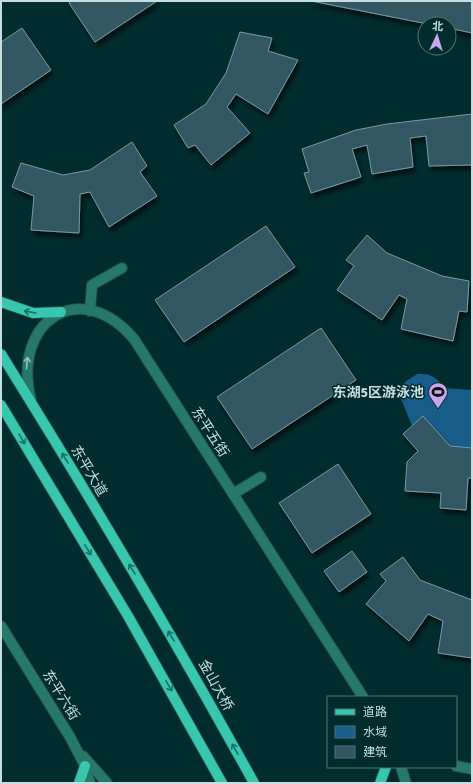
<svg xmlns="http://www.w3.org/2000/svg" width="473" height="784" font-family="Signika,'Noto Sans SC',sans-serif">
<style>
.water{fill:#185d89}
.building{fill:#315662;stroke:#749ba8;filter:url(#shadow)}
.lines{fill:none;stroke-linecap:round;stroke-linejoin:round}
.minor-casing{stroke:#20484a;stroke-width:12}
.major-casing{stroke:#20484a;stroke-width:12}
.minor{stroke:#267869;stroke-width:10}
.major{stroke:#39c6ae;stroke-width:10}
.oneway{stroke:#1a7168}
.oneway2{stroke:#97bfbb}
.labels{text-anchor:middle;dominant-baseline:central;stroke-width:3;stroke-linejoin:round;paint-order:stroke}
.poi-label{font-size:14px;font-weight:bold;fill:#c7dede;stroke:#002c2e;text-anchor:end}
.street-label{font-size:14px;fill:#c7dede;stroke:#002c2e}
</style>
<defs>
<filter id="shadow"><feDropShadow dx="2.5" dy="4.5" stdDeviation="2" flood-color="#0009"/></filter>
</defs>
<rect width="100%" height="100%" fill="#002c2e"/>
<path class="water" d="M 417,374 C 428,373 438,377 443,388 L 472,390 L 472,448 L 450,446 L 423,416 L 412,426 L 400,396 L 405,382 Z"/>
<g class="building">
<path d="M 71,1 L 157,1 L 95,42 L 69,3 Z"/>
<path d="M 311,1 L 472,1 L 472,33 L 449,28 L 449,24 L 428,24 Z"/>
<path d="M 22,28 L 51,70 L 1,104 L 1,42 Z"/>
<path d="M 240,32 L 272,38 L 268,51 L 298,60 L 268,114 L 236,94 L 227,107 L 250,133 L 211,165 L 195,145 L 188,148 L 174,125 L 206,104 L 226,73 Z"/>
<path d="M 472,114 L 472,165 L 429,166 L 426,136 L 410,138 L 413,167 L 372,174 L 367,145 L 352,149 L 361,177 L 311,193 L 304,173 L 309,172 L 302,149 L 356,130 L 387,124 Z"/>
<path d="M 132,142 L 147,166 L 140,172 L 157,196 L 109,227 L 90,192 L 80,194 L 79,233 L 31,230 L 34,196 L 12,187 L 21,163 L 63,175 L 90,170 Z"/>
<path d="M 266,226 L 295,267 L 184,342 L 155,300 Z"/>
<path d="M 367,235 L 387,253 L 442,276 L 469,281 L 467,312 L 459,311 L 453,341 L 401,329 L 407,299 L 399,295 L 382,320 L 337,290 L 354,266 L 346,260 Z"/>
<path d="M 321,328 L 356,380 L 252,449 L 217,397 Z"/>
<path d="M 423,416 L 450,446 L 472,448 L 472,478 L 468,478 L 466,510 L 440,508 L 441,493 L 405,491 L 407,462 L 418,451 L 403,434 Z"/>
<path d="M 338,464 L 371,514 L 312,553 L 279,503 Z"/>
<path d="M 352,551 L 367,572 L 339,592 L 324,571 Z"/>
<path d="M 403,557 L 420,580 L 472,600 L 472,658 L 438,653 L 443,621 L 428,614 L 409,641 L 366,604 L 386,581 L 380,574 Z"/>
</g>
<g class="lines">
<g class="minor-casing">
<g id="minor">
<path d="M 90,311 L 92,285 L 122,268"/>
<path d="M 31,400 C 11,322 80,275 134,339 L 363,697"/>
<path d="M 233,494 L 261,477"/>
<path d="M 1,626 L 70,737 L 85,766 L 90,783"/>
<path d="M 83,756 L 107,783"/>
<path d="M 456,766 L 472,769"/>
<path d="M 401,767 L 406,783"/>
</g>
</g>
<g class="major-casing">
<g id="major">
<path d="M 1,302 L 33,313 L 61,312"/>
<path d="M 1,354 C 89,495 174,638 254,783"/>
<path d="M 1,405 L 128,616 L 222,783"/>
<path d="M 79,783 L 85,766"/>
<path d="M 380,783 L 386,767"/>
</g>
</g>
<use href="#minor" class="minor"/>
<use href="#major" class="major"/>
</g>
<defs><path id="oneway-shaft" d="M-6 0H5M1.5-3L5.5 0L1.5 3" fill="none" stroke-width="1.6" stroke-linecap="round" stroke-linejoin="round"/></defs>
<g class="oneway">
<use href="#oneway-shaft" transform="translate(30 312) rotate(-170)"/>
<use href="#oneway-shaft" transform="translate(22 439) rotate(59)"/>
<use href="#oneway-shaft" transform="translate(65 458) rotate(-121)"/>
<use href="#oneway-shaft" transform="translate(88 550) rotate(59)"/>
<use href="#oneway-shaft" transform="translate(132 569) rotate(-121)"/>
<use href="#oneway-shaft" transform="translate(171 636) rotate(-121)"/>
<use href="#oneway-shaft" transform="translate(169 686) rotate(60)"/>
<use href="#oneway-shaft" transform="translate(235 749) rotate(-119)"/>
</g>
<use class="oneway2" href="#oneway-shaft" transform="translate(27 363) rotate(-85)"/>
<defs>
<g id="stadium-pin" transform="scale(1)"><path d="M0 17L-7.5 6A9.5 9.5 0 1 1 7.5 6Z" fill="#c7a6ef" stroke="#002c2e"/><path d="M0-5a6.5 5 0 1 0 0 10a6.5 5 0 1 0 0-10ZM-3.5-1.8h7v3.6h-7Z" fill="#111"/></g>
</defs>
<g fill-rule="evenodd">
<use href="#stadium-pin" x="438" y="392"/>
</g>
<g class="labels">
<g class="poi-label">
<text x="424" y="392">东湖5区游泳池</text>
</g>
<g class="street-label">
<text transform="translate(210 432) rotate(57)">东平五街</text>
<text transform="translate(89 471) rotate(59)">东平大道</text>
<text transform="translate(216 685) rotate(61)">金山大桥</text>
<text transform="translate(61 695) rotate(58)">东平六街</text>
</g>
</g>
<rect width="473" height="784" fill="none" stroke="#c7dede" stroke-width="4"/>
<rect x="327" y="696" width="130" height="72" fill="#002c2e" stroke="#507374"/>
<rect x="335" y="709" width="20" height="6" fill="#39c6ae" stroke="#507374"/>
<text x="363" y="716" font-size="12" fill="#c7dede">道路</text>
<rect x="335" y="726" width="20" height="12" fill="#185d89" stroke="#507374"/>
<text x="363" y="736" font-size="12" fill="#c7dede">水域</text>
<rect x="335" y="746" width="20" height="12" fill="#315662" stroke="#507374"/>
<text x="363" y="756" font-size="12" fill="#c7dede">建筑</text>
<g transform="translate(437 36) rotate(4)"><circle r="19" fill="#002c2e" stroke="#507374"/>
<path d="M0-3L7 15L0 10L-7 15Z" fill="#c7a6ef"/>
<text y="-6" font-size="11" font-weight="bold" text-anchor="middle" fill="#c7dede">北</text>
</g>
</svg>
